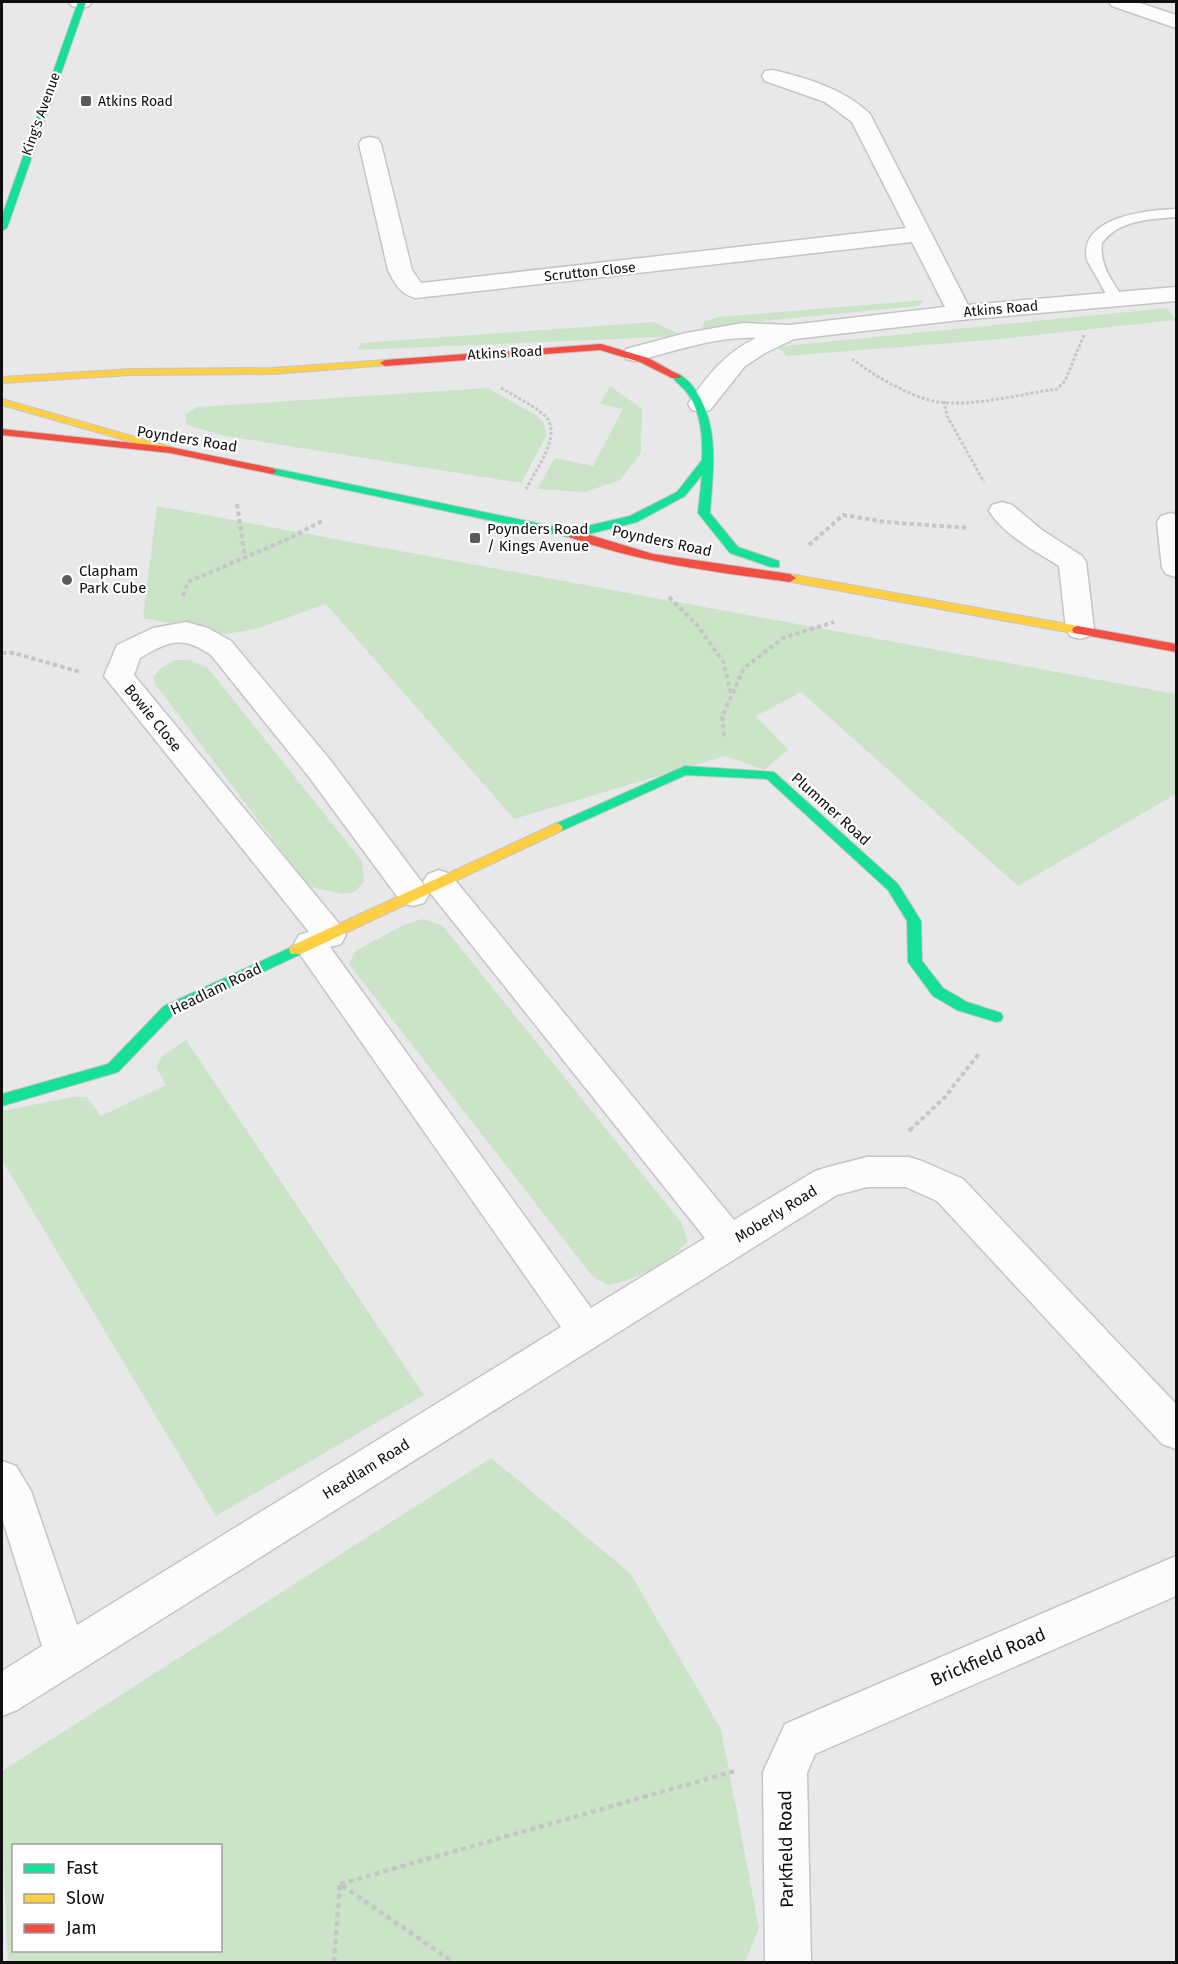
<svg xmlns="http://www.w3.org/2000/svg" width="1178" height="1964" font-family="'Fira Sans',sans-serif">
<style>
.green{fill:#cbe4c8;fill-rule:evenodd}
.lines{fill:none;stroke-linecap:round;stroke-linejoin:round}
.lane-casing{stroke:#c5c5c7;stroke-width:3}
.street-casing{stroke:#c5c5c7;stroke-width:3}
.fast-casing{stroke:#c5c5c7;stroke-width:2}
.slow-casing{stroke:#c5c5c7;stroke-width:2}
.jam-casing{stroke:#c5c5c7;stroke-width:2}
.path-far2{stroke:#c6c6c7;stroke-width:3;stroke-dasharray:3 2;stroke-linecap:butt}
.path-far1{stroke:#c6c6c7;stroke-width:4;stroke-dasharray:4.5 3;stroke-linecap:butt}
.path{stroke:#c6c6c7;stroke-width:4.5;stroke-dasharray:5 4;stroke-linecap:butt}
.lane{fill:#fcfcfc;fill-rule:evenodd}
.street{fill:#fcfcfc;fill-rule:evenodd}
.fast{fill:#16e098;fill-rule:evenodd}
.slow{fill:#ffcf43;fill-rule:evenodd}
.jam{fill:#f24e42;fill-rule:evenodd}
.poi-dot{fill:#5b5b5c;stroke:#fff;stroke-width:2}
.labels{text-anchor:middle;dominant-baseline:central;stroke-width:4.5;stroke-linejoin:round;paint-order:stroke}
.far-poi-label{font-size:14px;fill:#0f0f10;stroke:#fff;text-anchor:start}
.far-street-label{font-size:14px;fill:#0f0f10;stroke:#fff}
.street-label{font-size:15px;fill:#0f0f10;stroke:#fff}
.poi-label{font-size:15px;fill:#0f0f10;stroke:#fff;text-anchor:start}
.near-street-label{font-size:18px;fill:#0f0f10;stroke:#fff}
</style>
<rect width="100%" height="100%" fill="#e8e8ea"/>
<g class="green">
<path d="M 925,300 L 918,306 L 732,324 L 701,330 L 705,321 L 719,317 Z"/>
<path d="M 1167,308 L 1176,320 L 990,340 L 786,356 L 783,351 L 775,347 Z"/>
<path d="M 654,322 L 683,336 L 358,350 L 361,343 Z"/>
<path d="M 610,386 L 642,409 L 641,453 L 620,480 L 585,492 L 537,489 L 555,458 L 593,466 L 623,409 L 600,404 Z"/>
<path d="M 488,388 L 537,416 L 544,423 L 547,435 L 521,483 L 226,436 L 186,425 L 185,415 L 197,407 Z"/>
<path d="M 157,506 L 1176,694 L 1176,794 L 1018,886 L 801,692 L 756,716 L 788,750 L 764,770 L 725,756 L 514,819 L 326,604 L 256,629 L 226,634 L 143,618 Z"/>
<path d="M 176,660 L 190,660 L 207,667 L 362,861 L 364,881 L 355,892 L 342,894 L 308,886 L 155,684 L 153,677 L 162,667 Z"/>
<path d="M 422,919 L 442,925 L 681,1222 L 688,1241 C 670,1263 637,1279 609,1285 L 593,1277 L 349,964 L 355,951 L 404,925 Z"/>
<path d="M 186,1040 L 424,1395 L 216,1516 L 2,1160 L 2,1111 L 72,1097 L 87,1097 L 101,1116 L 166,1085 L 156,1067 L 162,1056 Z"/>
<path d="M 491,1458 L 630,1573 L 721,1729 L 759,1928 L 745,1962 L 8,1962 L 2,1829 L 2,1771 ZM 14,1846 L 220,1846 L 220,1950 L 14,1950 Z"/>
</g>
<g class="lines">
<g class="lane-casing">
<path id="lane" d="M 1176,209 L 1176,217 C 1151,219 1118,220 1102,243 C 1099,266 1113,281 1124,300 L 1116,305 L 1111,303 L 1087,260 C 1078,217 1147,210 1176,209 Z"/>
</g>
<g class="street-casing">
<g id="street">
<path d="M 69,2 L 92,2 L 89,6 L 82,8 L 72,6 Z"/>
<path d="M 1109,2 L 1137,2 L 1176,15 L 1176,28 L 1112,6 Z"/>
<path d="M 773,70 C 807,78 844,89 870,114 L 968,305 L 1176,287 L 1176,301 L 960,320 L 794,339 L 765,353 L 745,366 L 710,410 L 701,412 L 692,410 L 688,404 C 707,376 725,353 756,338 C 715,336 674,352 635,361 L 626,359 L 623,354 L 626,349 L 686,333 L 743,323 L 790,325 L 945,307 L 912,242 L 416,298 C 400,294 395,284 388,270 L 359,144 L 362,139 L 370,137 L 378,139 L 381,144 L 412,270 L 421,283 L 906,228 L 852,122 L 825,102 L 765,81 L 762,76 L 765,71 Z"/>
<path d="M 1002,502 L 1012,505 L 1042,530 L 1082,556 L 1086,562 L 1094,629 L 1090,636 L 1080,639 L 1070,636 L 1066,629 L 1059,566 C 1035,551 1004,535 989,511 L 992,505 Z"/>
<path d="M 1171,513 L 1176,515 L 1176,577 L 1166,574 L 1162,568 L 1157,522 L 1161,516 Z"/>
<path d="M 186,622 L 208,628 L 231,641 L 331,761 L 424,885 L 429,894 L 424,903 L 413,906 L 402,903 L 309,777 L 211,655 C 183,635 168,641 140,658 L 134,675 L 341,926 L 346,935 L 341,944 L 330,947 L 591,1308 L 705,1238 L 428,890 L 423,882 L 428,874 L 439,870 L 450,874 L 734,1220 L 815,1171 L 828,1167 L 867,1157 L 909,1157 L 922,1161 L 963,1179 L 1176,1404 L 1176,1449 L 1162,1444 L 937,1201 L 906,1187 L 867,1187 L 837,1195 L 17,1710 L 2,1716 L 2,1671 L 42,1646 L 2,1518 L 2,1461 L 16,1466 L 31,1491 L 77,1625 L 561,1327 L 299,953 L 294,944 L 299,935 L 309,932 L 104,676 L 117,645 L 153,628 Z"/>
<path d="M 1176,1556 L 1176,1596 L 815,1754 L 807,1773 L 811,1962 L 765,1962 L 763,1772 L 785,1724 Z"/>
</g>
</g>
<g class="fast-casing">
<g id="fast">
<path d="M 78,2 L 86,2 L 7,228 L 2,231 L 2,216 Z"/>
<path d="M 676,373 C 684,376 692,384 696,391 C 720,428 713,471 710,513 L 738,547 L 779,561 L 779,567 L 771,567 L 730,553 L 698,513 L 702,475 L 685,496 L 637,522 L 573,538 L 272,474 L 267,471 L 272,468 L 570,530 L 630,516 L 677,492 L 702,460 C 703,436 701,409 685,390 C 680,385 675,381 671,376 Z"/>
<path d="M 685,766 L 774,772 L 898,884 L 921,921 L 922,961 L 943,988 L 967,1002 L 1001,1013 L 1003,1017 L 1001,1021 L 996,1022 L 957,1010 L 933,996 L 908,962 L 907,921 L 888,890 L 767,779 L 686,775 L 561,831 L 553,831 L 551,828 L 553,825 Z"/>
<path d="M 296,945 L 301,946 L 303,950 L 301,954 L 174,1014 L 118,1072 L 2,1106 L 2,1094 L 108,1064 L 164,1006 Z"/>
</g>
</g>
<g class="slow-casing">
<g id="slow">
<path d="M 385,360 L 389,361 L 389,365 L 273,374 L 131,375 L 2,383 L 2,377 L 131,369 L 273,368 Z"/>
<path d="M 2,399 L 174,448 L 175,450 L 170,453 L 2,405 Z"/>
<path d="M 790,574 L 1078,626 L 1084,630 L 1078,634 L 786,581 L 784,578 Z"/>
<path d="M 557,823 L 561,825 L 563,828 L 561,831 L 301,954 L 291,954 L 289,950 L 291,946 Z"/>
</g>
</g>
<g class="jam-casing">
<g id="jam">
<path d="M 601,344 L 648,358 L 681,376 L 680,378 L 672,378 L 640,362 L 600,350 L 385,366 L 380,363 L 385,360 Z"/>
<path d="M 2,429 L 170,447 L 272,468 L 277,471 L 272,474 L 170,453 L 2,435 Z"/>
<path d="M 573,530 L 653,554 L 790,574 L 796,578 L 790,582 C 715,572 641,563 569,537 L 567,534 Z"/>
<path d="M 1078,626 L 1176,644 L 1176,652 L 1074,633 L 1072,630 L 1074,627 Z"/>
</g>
</g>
<g class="path-far2">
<path d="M 852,359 C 873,375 912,398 938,402 C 976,407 1019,394 1057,389 L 1065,381 L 1084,335"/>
<path d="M 501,388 C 514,396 529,403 542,413 C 566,431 536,469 526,489"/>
<path d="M 944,401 L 947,416 L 984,482"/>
</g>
<g class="path-far1">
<path d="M 237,504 L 245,558"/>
<path d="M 809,545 L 843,515 L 886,522 L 969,528"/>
<path d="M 183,596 L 188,582 L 288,539 L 324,520"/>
<path d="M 669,597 L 697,625 L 724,663 L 731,694"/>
<path d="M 2,653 L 14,653 L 80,672"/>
<path d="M 724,736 L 722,717 L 744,668 L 783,638 L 834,622"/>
<path d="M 910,1130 L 945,1097 L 980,1052"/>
</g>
<g class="path">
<path d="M 909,1131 L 911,1129"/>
<path d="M 340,1884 L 738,1770"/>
<path d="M 334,1962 L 340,1884 L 453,1962"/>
</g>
<use href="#lane" class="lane"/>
<use href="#street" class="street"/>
<use href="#fast" class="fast"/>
<use href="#slow" class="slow"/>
<use href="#jam" class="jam"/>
</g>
<g class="poi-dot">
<rect x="80" y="95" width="12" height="12" rx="3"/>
<rect x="469" y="532" width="12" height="12" rx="3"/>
<circle cx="67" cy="580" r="6"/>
</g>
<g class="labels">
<g class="far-poi-label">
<text x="98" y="101">Atkins Road</text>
</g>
<g class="far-street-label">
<text transform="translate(41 114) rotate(-70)">King's Avenue</text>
<text transform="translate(590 272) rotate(-6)">Scrutton Close</text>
<text transform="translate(1001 309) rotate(-5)">Atkins Road</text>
<text transform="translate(505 353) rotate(-3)">Atkins Road</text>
</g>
<g class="street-label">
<text transform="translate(187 439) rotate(9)">Poynders Road</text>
<text transform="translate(662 541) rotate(12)">Poynders Road</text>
<text transform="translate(153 718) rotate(51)">Bowie Close</text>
<text transform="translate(831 809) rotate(42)">Plummer Road</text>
<text transform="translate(216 989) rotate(-26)">Headlam Road</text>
<text transform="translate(776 1214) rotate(-32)">Moberly Road</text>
<text transform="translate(366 1469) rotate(-32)">Headlam Road</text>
</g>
<g class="poi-label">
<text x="487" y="529">Poynders Road<tspan x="487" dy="17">/ Kings Avenue</tspan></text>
<text x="79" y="571">Clapham<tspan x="79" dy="17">Park Cube</tspan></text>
</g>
<g class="near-street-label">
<text transform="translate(988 1657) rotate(-23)">Brickfield Road</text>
<text transform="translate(786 1849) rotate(-91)">Parkfield Road</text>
</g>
</g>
<rect width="1178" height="1964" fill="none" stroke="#0f0f10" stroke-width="6"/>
<rect x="12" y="1844" width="210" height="108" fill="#ffffff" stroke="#9f9f9f" stroke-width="1.5"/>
<rect x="24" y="1864" width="30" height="9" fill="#16e098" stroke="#9f9f9f" stroke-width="1.5"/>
<text x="66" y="1874" font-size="18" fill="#0f0f10">Fast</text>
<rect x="24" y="1894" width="30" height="9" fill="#ffcf43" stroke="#9f9f9f" stroke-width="1.5"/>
<text x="66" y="1904" font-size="18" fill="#0f0f10">Slow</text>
<rect x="24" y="1924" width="30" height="9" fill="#f24e42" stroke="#9f9f9f" stroke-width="1.5"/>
<text x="66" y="1934" font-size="18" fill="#0f0f10">Jam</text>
</svg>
